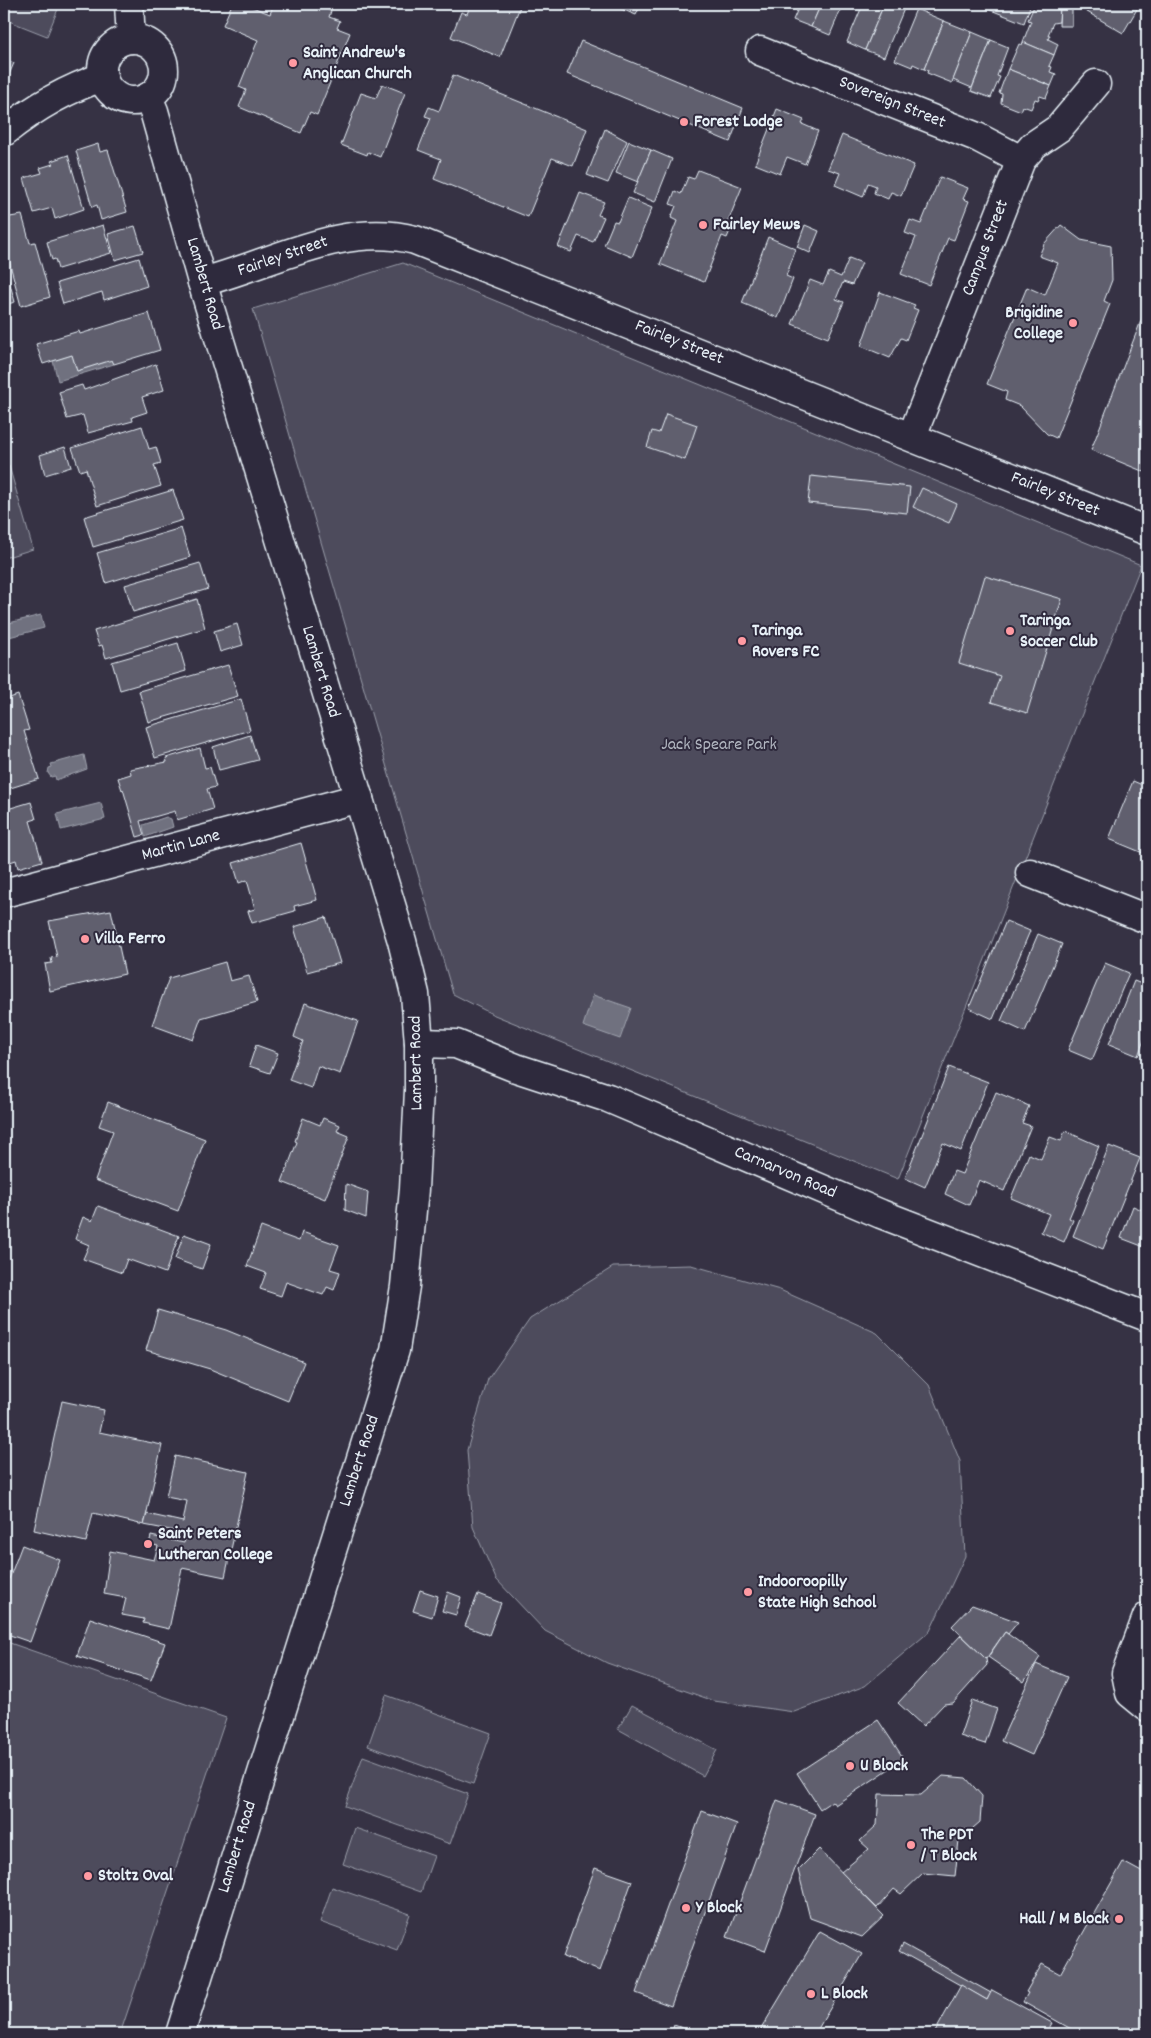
<svg xmlns="http://www.w3.org/2000/svg" width="1151" height="2038" font-family="Dekko,sans-serif">
<style>
.green{fill:#4d4b5c;stroke:#9a9eaa}
.water{fill:#70717f;stroke:#a0a4af}
.building{fill:#605e6e;stroke:#e8f1f8}
.lines{fill:none;stroke-linecap:round;stroke-linejoin:round}
.minor-casing{stroke:#e8f1f8;stroke-width:31}
.major-casing{stroke:#e8f1f8;stroke-width:31}
.minor{stroke:#2f2a3d;stroke-width:28}
.major{stroke:#2f2a3d;stroke-width:28}
.poi-dot{fill:#ff9aa2;stroke:#2f2a3d;stroke-width:2}
.labels{text-anchor:middle;dominant-baseline:central;stroke-width:4;stroke-linejoin:round;paint-order:stroke}
.poi-label{font-size:18px;font-weight:bold;fill:#e8f1f8;stroke:#2f2a3d;text-anchor:start}
.street-label{font-size:18px;fill:#e8f1f8;stroke:#2f2a3d}
.park-label{font-size:18px;fill:#b2b7c1;stroke:#2f2a3d}
</style>
<rect width="100%" height="100%" fill="#363244"/>
<filter id="ink" filterUnits="userSpaceOnUse"><feTurbulence type="fractalNoise" baseFrequency=".02" numOctaves="2"/><feDisplacementMap in="SourceGraphic" scale="10" xChannelSelector="R" yChannelSelector="G"/><feConvolveMatrix kernelMatrix="1 2 1 2 8 2 1 2 1" color-interpolation-filters="sRGB"/></filter>
<g filter="url(#ink)">
<g class="green">
<path d="M 4,4 L 60,4 L 47,36 L 4,19 Z"/>
<path d="M 403,263 L 1141,565 L 898,1179 L 492,1014 L 453,994 L 253,309 Z"/>
<path d="M 9,466 L 33,549 L 4,558 L 4,468 Z"/>
<path d="M 691,1265 L 780,1290 L 877,1333 L 929,1385 L 960,1461 L 965,1556 L 930,1631 L 865,1686 L 794,1712 L 714,1701 L 607,1663 L 545,1631 L 496,1579 L 473,1527 L 467,1450 L 488,1379 L 530,1319 L 613,1267 Z"/>
<path d="M 4,1641 L 226,1718 L 120,2034 L 4,2034 Z"/>
<path d="M 386,1695 L 491,1733 L 473,1784 L 368,1746 Z"/>
<path d="M 632,1705 L 717,1750 L 703,1776 L 618,1729 Z"/>
<path d="M 363,1756 L 468,1794 L 450,1844 L 345,1806 Z"/>
<path d="M 355,1828 L 434,1856 L 421,1892 L 343,1864 Z"/>
<path d="M 332,1887 L 410,1914 L 397,1950 L 320,1922 Z"/>
</g>
<g class="water">
<path d="M 72,355 L 77,371 L 112,360 L 114,364 L 58,381 L 53,361 Z"/>
<path d="M 41,615 L 44,628 L 9,637 L 5,624 Z"/>
<path d="M 84,755 L 87,769 L 56,780 L 55,776 L 51,777 L 48,773 L 49,768 L 52,767 L 51,764 Z"/>
<path d="M 101,803 L 105,819 L 61,830 L 57,814 Z"/>
<path d="M 166,817 L 171,819 L 173,827 L 145,837 L 143,825 Z"/>
<path d="M 593,995 L 631,1008 L 620,1039 L 583,1026 Z"/>
</g>
<g class="building">
<path d="M 232,4 L 245,4 L 270,14 L 274,4 L 313,4 L 331,11 L 329,17 L 340,21 L 337,28 L 350,33 L 317,115 L 310,112 L 301,133 L 239,107 L 246,90 L 239,87 L 258,40 L 223,25 Z"/>
<path d="M 471,4 L 521,4 L 500,57 L 451,37 L 461,12 L 467,14 Z"/>
<path d="M 609,4 L 641,4 L 636,15 Z"/>
<path d="M 800,4 L 821,4 L 811,27 L 793,20 Z"/>
<path d="M 821,4 L 843,4 L 830,35 L 811,27 Z"/>
<path d="M 863,4 L 884,4 L 865,50 L 847,42 Z"/>
<path d="M 884,4 L 906,4 L 884,57 L 865,50 Z"/>
<path d="M 984,4 L 1031,4 L 1024,23 L 983,7 Z"/>
<path d="M 1035,4 L 1054,4 L 1060,6 L 1059,22 L 1053,23 L 1048,35 L 1050,35 L 1048,39 L 1058,44 L 1054,55 L 1023,42 L 1031,21 L 1028,20 Z"/>
<path d="M 1054,4 L 1068,4 L 1067,6 L 1072,6 L 1072,26 L 1059,26 L 1060,6 Z"/>
<path d="M 1079,4 L 1140,4 L 1123,33 L 1077,6 Z"/>
<path d="M 916,9 L 944,21 L 924,69 L 913,64 L 912,67 L 895,60 Z"/>
<path d="M 944,21 L 972,32 L 952,83 L 927,73 L 928,70 L 924,69 Z"/>
<path d="M 972,32 L 991,40 L 972,88 L 953,80 Z"/>
<path d="M 991,40 L 1008,47 L 997,76 L 1000,77 L 991,98 L 971,91 Z"/>
<path d="M 581,41 L 743,108 L 730,142 L 567,74 Z"/>
<path d="M 1023,42 L 1054,55 L 1049,66 L 1052,67 L 1050,72 L 1056,74 L 1051,86 L 1008,69 L 1019,44 L 1022,45 Z"/>
<path d="M 4,59 L 14,63 L 4,86 Z"/>
<path d="M 1008,69 L 1051,86 L 1046,98 L 1040,96 L 1038,100 L 1035,99 L 1031,109 L 1023,106 L 1021,111 L 1001,103 L 1002,94 L 999,93 Z"/>
<path d="M 453,75 L 587,129 L 573,166 L 552,158 L 528,217 L 434,179 L 441,159 L 418,150 L 431,118 L 425,116 L 429,107 L 439,111 Z"/>
<path d="M 382,84 L 405,93 L 380,157 L 368,152 L 367,155 L 341,145 L 361,93 L 376,98 Z"/>
<path d="M 777,109 L 804,120 L 802,124 L 818,131 L 805,164 L 787,157 L 780,174 L 755,164 Z"/>
<path d="M 605,129 L 627,141 L 608,183 L 587,175 Z"/>
<path d="M 842,135 L 914,165 L 901,196 L 891,192 L 888,199 L 874,193 L 876,186 L 868,183 L 863,197 L 835,185 L 840,173 L 828,169 Z"/>
<path d="M 629,141 L 651,150 L 638,182 L 616,173 Z"/>
<path d="M 98,144 L 100,152 L 108,150 L 127,212 L 101,220 L 97,205 L 92,207 L 76,151 Z"/>
<path d="M 651,150 L 672,159 L 655,202 L 633,193 Z"/>
<path d="M 68,155 L 84,209 L 55,219 L 52,208 L 34,213 L 24,178 L 42,173 L 40,168 L 53,164 L 51,161 Z"/>
<path d="M 698,170 L 742,187 L 727,224 L 732,226 L 727,238 L 722,236 L 704,282 L 660,264 L 677,221 L 671,218 L 676,206 L 670,204 L 675,191 L 681,194 L 688,177 L 694,179 Z"/>
<path d="M 940,177 L 968,188 L 963,199 L 969,201 L 954,240 L 948,238 L 929,285 L 901,274 L 916,237 L 905,233 L 910,220 L 921,224 Z"/>
<path d="M 580,193 L 604,202 L 598,215 L 604,217 L 593,242 L 578,236 L 571,252 L 558,247 Z"/>
<path d="M 628,198 L 652,208 L 632,257 L 604,245 L 614,221 L 618,222 Z"/>
<path d="M 22,215 L 30,243 L 35,242 L 50,297 L 21,306 L 4,242 L 4,218 Z"/>
<path d="M 103,225 L 111,253 L 58,269 L 55,259 L 52,260 L 47,242 Z"/>
<path d="M 805,225 L 819,231 L 810,253 L 797,247 Z"/>
<path d="M 1061,225 L 1081,240 L 1111,246 L 1112,280 L 1104,301 L 1110,304 L 1056,438 L 1047,434 L 1020,406 L 1005,400 L 1007,392 L 987,384 L 1027,287 L 1045,295 L 1058,263 L 1039,256 L 1044,244 Z"/>
<path d="M 135,226 L 143,252 L 115,260 L 108,234 Z"/>
<path d="M 768,237 L 796,249 L 786,276 L 793,279 L 778,318 L 742,303 Z"/>
<path d="M 139,258 L 147,286 L 104,300 L 102,292 L 63,304 L 57,283 Z"/>
<path d="M 849,258 L 862,263 L 852,285 L 843,282 L 836,299 L 844,302 L 828,338 L 792,324 L 810,280 L 823,285 L 829,272 L 841,277 Z"/>
<path d="M 4,263 L 15,302 L 4,305 Z"/>
<path d="M 880,292 L 915,305 L 913,308 L 918,310 L 906,340 L 901,338 L 890,358 L 861,346 Z"/>
<path d="M 149,313 L 160,350 L 114,364 L 112,360 L 77,371 L 72,355 L 43,364 L 36,344 L 79,331 L 80,334 Z"/>
<path d="M 1144,313 L 1147,314 L 1147,473 L 1091,450 Z"/>
<path d="M 156,364 L 164,390 L 142,397 L 147,412 L 132,417 L 133,421 L 88,433 L 83,415 L 67,419 L 59,392 L 82,385 L 84,390 Z"/>
<path d="M 666,414 L 697,425 L 685,460 L 647,447 L 652,431 L 659,433 Z"/>
<path d="M 142,426 L 149,449 L 156,447 L 161,463 L 154,465 L 161,486 L 97,506 L 86,469 L 80,471 L 72,448 Z"/>
<path d="M 65,447 L 71,467 L 45,475 L 40,455 Z"/>
<path d="M 811,476 L 910,487 L 907,513 L 808,503 Z"/>
<path d="M 922,488 L 957,504 L 949,523 L 913,507 Z"/>
<path d="M 173,490 L 183,520 L 93,547 L 84,517 Z"/>
<path d="M 181,528 L 190,557 L 106,583 L 97,553 Z"/>
<path d="M 200,563 L 208,589 L 133,612 L 125,585 Z"/>
<path d="M 985,576 L 1062,599 L 1027,713 L 991,702 L 1000,676 L 959,663 Z"/>
<path d="M 197,599 L 205,628 L 106,658 L 102,645 L 99,646 L 94,631 Z"/>
<path d="M 237,624 L 243,645 L 220,652 L 214,631 Z"/>
<path d="M 178,643 L 186,671 L 120,690 L 112,662 Z"/>
<path d="M 228,665 L 238,696 L 148,722 L 139,691 Z"/>
<path d="M 18,695 L 29,730 L 24,731 L 39,779 L 4,790 L 4,700 Z"/>
<path d="M 241,699 L 250,730 L 155,758 L 146,727 Z"/>
<path d="M 250,735 L 258,760 L 219,770 L 213,747 Z"/>
<path d="M 200,748 L 205,768 L 210,767 L 216,787 L 207,789 L 213,809 L 177,820 L 175,811 L 140,821 L 144,835 L 137,837 L 123,789 L 122,790 L 118,778 L 131,774 L 130,769 L 167,762 L 166,758 Z"/>
<path d="M 1133,781 L 1147,787 L 1147,841 L 1143,853 L 1109,839 Z"/>
<path d="M 31,802 L 36,819 L 30,821 L 42,861 L 18,868 L 16,860 L 4,864 L 4,810 Z"/>
<path d="M 301,843 L 317,900 L 294,906 L 295,911 L 252,923 L 248,911 L 255,909 L 247,880 L 239,883 L 233,863 Z"/>
<path d="M 111,910 L 125,974 L 50,991 L 45,964 L 52,963 L 51,958 L 57,957 L 49,921 Z"/>
<path d="M 326,917 L 340,963 L 307,972 L 294,927 Z"/>
<path d="M 1006,921 L 1030,931 L 993,1019 L 969,1008 Z"/>
<path d="M 1038,934 L 1062,944 L 1025,1032 L 1001,1021 Z"/>
<path d="M 225,962 L 230,981 L 249,976 L 257,1002 L 201,1018 L 193,1040 L 152,1025 L 169,978 Z"/>
<path d="M 1105,963 L 1129,973 L 1092,1060 L 1068,1050 Z"/>
<path d="M 1134,981 L 1147,986 L 1147,1032 L 1138,1056 L 1109,1044 Z"/>
<path d="M 305,1003 L 358,1021 L 340,1074 L 318,1066 L 311,1088 L 289,1080 L 303,1041 L 294,1037 Z"/>
<path d="M 256,1045 L 278,1053 L 270,1073 L 249,1066 Z"/>
<path d="M 949,1067 L 988,1082 L 961,1151 L 943,1143 L 925,1187 L 905,1178 Z"/>
<path d="M 996,1092 L 1029,1106 L 1022,1123 L 1031,1126 L 1004,1191 L 979,1180 L 969,1205 L 945,1194 L 954,1171 L 962,1174 Z"/>
<path d="M 108,1102 L 205,1139 L 178,1211 L 95,1180 L 113,1131 L 99,1126 Z"/>
<path d="M 303,1118 L 320,1125 L 323,1118 L 340,1125 L 337,1131 L 349,1136 L 325,1199 L 282,1182 L 297,1142 L 295,1141 Z"/>
<path d="M 1065,1131 L 1099,1146 L 1069,1218 L 1073,1220 L 1064,1242 L 1041,1232 L 1049,1214 L 1011,1198 L 1029,1154 L 1041,1159 L 1050,1137 L 1061,1141 Z"/>
<path d="M 1109,1146 L 1140,1158 L 1103,1249 L 1073,1236 Z"/>
<path d="M 346,1184 L 368,1192 L 366,1218 L 345,1210 Z"/>
<path d="M 98,1206 L 179,1236 L 165,1273 L 127,1259 L 122,1273 L 83,1259 L 89,1245 L 75,1239 L 83,1217 L 92,1221 Z"/>
<path d="M 1133,1206 L 1147,1212 L 1147,1248 L 1121,1238 Z"/>
<path d="M 261,1227 L 299,1241 L 302,1232 L 339,1245 L 330,1269 L 340,1272 L 334,1290 L 327,1287 L 323,1295 L 286,1282 L 281,1296 L 260,1289 L 266,1273 L 247,1266 Z"/>
<path d="M 184,1234 L 211,1244 L 202,1269 L 175,1259 Z"/>
<path d="M 158,1310 L 226,1330 L 304,1362 L 288,1401 L 210,1369 L 146,1350 Z"/>
<path d="M 62,1401 L 104,1410 L 99,1432 L 162,1445 L 144,1525 L 93,1513 L 86,1542 L 34,1530 Z"/>
<path d="M 175,1456 L 248,1472 L 225,1577 L 182,1568 L 169,1629 L 143,1623 L 144,1619 L 122,1615 L 126,1598 L 104,1594 L 110,1551 L 154,1560 L 158,1546 L 149,1544 L 151,1536 L 184,1543 L 186,1533 L 144,1525 L 147,1514 L 183,1522 L 187,1501 L 166,1497 Z"/>
<path d="M 22,1545 L 60,1560 L 30,1642 L 4,1633 L 4,1577 L 9,1579 Z"/>
<path d="M 420,1590 L 438,1596 L 432,1617 L 413,1611 Z"/>
<path d="M 448,1592 L 461,1597 L 456,1615 L 442,1611 Z"/>
<path d="M 478,1594 L 501,1603 L 489,1635 L 465,1626 Z"/>
<path d="M 972,1605 L 1018,1622 L 1008,1634 L 1005,1632 L 986,1659 L 952,1626 Z"/>
<path d="M 90,1618 L 165,1643 L 151,1680 L 77,1656 Z"/>
<path d="M 1005,1632 L 1040,1657 L 1024,1682 L 988,1657 Z"/>
<path d="M 961,1635 L 986,1659 L 987,1665 L 953,1703 L 944,1704 L 923,1726 L 898,1703 Z"/>
<path d="M 1036,1664 L 1067,1677 L 1032,1755 L 1001,1741 Z"/>
<path d="M 972,1700 L 997,1709 L 985,1744 L 960,1736 Z"/>
<path d="M 878,1720 L 904,1759 L 835,1805 L 832,1801 L 820,1809 L 797,1773 Z"/>
<path d="M 943,1776 L 966,1778 L 982,1796 L 980,1822 L 959,1840 L 955,1876 L 923,1873 L 901,1894 L 894,1889 L 877,1908 L 841,1872 L 869,1849 L 860,1841 L 877,1825 L 879,1794 L 921,1795 Z"/>
<path d="M 777,1800 L 815,1814 L 765,1951 L 727,1937 Z"/>
<path d="M 702,1811 L 737,1824 L 671,2006 L 636,1993 Z"/>
<path d="M 819,1849 L 884,1916 L 862,1937 L 810,1918 L 798,1870 Z"/>
<path d="M 1123,1862 L 1147,1875 L 1147,2021 L 1140,2034 L 1080,2034 L 1023,2002 L 1028,1993 L 1026,1992 L 1042,1964 L 1060,1974 Z"/>
<path d="M 595,1868 L 632,1881 L 600,1971 L 563,1957 Z"/>
<path d="M 820,1931 L 862,1954 L 815,2034 L 758,2034 Z"/>
<path d="M 903,1944 L 991,1993 L 987,2000 L 899,1951 Z"/>
<path d="M 961,1985 L 987,2000 L 992,1990 L 1052,2023 L 1046,2034 L 998,2034 L 990,2030 L 988,2033 L 981,2029 L 978,2034 L 934,2034 Z"/>
<path d="M 674,2025 L 699,2034 L 671,2034 Z"/>
</g>
<g class="lines">
<g class="minor-casing">
<g id="minor">
<path d="M 760,51 L 977,137 L 1021,160"/>
<path d="M 4,132 C 34,108 66,89 103,77"/>
<path d="M 202,282 C 272,264 342,221 415,240 L 1147,531"/>
<path d="M 912,436 L 1021,160 L 1034,145 L 1059,128 L 1096,84"/>
<path d="M 1030,873 L 1147,919"/>
<path d="M 4,893 L 359,798"/>
<path d="M 419,1043 L 456,1044 L 516,1068 L 608,1098 L 881,1214 L 1147,1317"/>
<path d="M 1147,1617 L 1126,1673 L 1130,1693 L 1147,1707"/>
</g>
</g>
<g class="major-casing">
<g id="major">
<path d="M 129,4 L 131,39"/>
<circle cx="133" cy="70" r="31"/>
<path d="M 148,97 L 154,111 L 202,282 L 402,941 L 415,994 L 419,1043 L 419,1090 L 414,1189 L 405,1286 L 395,1350 L 180,2034"/>
</g>
</g>
<use href="#minor" class="minor"/>
<use href="#major" class="major"/>
</g>
</g>
<g class="poi-dot">
<circle cx="293" cy="63" r="5"/>
<circle cx="684" cy="122" r="5"/>
<circle cx="703" cy="225" r="5"/>
<circle cx="1073" cy="323" r="5"/>
<circle cx="1010" cy="631" r="5"/>
<circle cx="742" cy="641" r="5"/>
<circle cx="85" cy="939" r="5"/>
<circle cx="148" cy="1544" r="5"/>
<circle cx="748" cy="1592" r="5"/>
<circle cx="850" cy="1766" r="5"/>
<circle cx="911" cy="1845" r="5"/>
<circle cx="88" cy="1876" r="5"/>
<circle cx="686" cy="1908" r="5"/>
<circle cx="1119" cy="1919" r="5"/>
<circle cx="811" cy="1994" r="5"/>
</g>
<g class="labels">
<g class="poi-label">
<text x="303" y="53">Saint Andrew's<tspan x="303" dy="21">Anglican Church</tspan></text>
<text x="694" y="122">Forest Lodge</text>
<text x="713" y="225">Fairley Mews</text>
<text x="1063" y="313" text-anchor="end">Brigidine<tspan x="1063" dy="21">College</tspan></text>
<text x="1020" y="621">Taringa<tspan x="1020" dy="21">Soccer Club</tspan></text>
<text x="752" y="631">Taringa<tspan x="752" dy="21">Rovers FC</tspan></text>
<text x="95" y="939">Villa Ferro</text>
<text x="158" y="1534">Saint Peters<tspan x="158" dy="21">Lutheran College</tspan></text>
<text x="758" y="1582">Indooroopilly<tspan x="758" dy="21">State High School</tspan></text>
<text x="860" y="1766">U Block</text>
<text x="921" y="1835">The PDT<tspan x="921" dy="21">/ T Block</tspan></text>
<text x="98" y="1876">Stoltz Oval</text>
<text x="696" y="1908">Y Block</text>
<text x="1109" y="1919" text-anchor="end">Hall / M Block</text>
<text x="821" y="1994">L Block</text>
</g>
<g class="street-label">
<text transform="translate(892 103) rotate(22)">Sovereign Street</text>
<text transform="translate(986 248) rotate(-69)">Campus Street</text>
<text transform="translate(283 257) rotate(-19)">Fairley Street</text>
<text transform="translate(204 284) rotate(74)">Lambert Road</text>
<text transform="translate(679 343) rotate(22)">Fairley Street</text>
<text transform="translate(1055 495) rotate(22)">Fairley Street</text>
<text transform="translate(320 672) rotate(73)">Lambert Road</text>
<text transform="translate(181 846) rotate(-15)">Martin Lane</text>
<text transform="translate(417 1063) rotate(-91)">Lambert Road</text>
<text transform="translate(785 1173) rotate(23)">Carnarvon Road</text>
<text transform="translate(360 1461) rotate(-72)">Lambert Road</text>
<text transform="translate(238 1847) rotate(-73)">Lambert Road</text>
</g>
<g class="park-label">
<text x="719" y="745">Jack Speare Park</text>
</g>
</g>
<rect width="1151" height="2038" fill="none" stroke="#2f2a3d" stroke-width="20"/>
<rect x="10" y="10" width="1131" height="2018" fill="none" stroke="#e8f1f8" stroke-width="2" filter="url(#ink)"/>
</svg>
